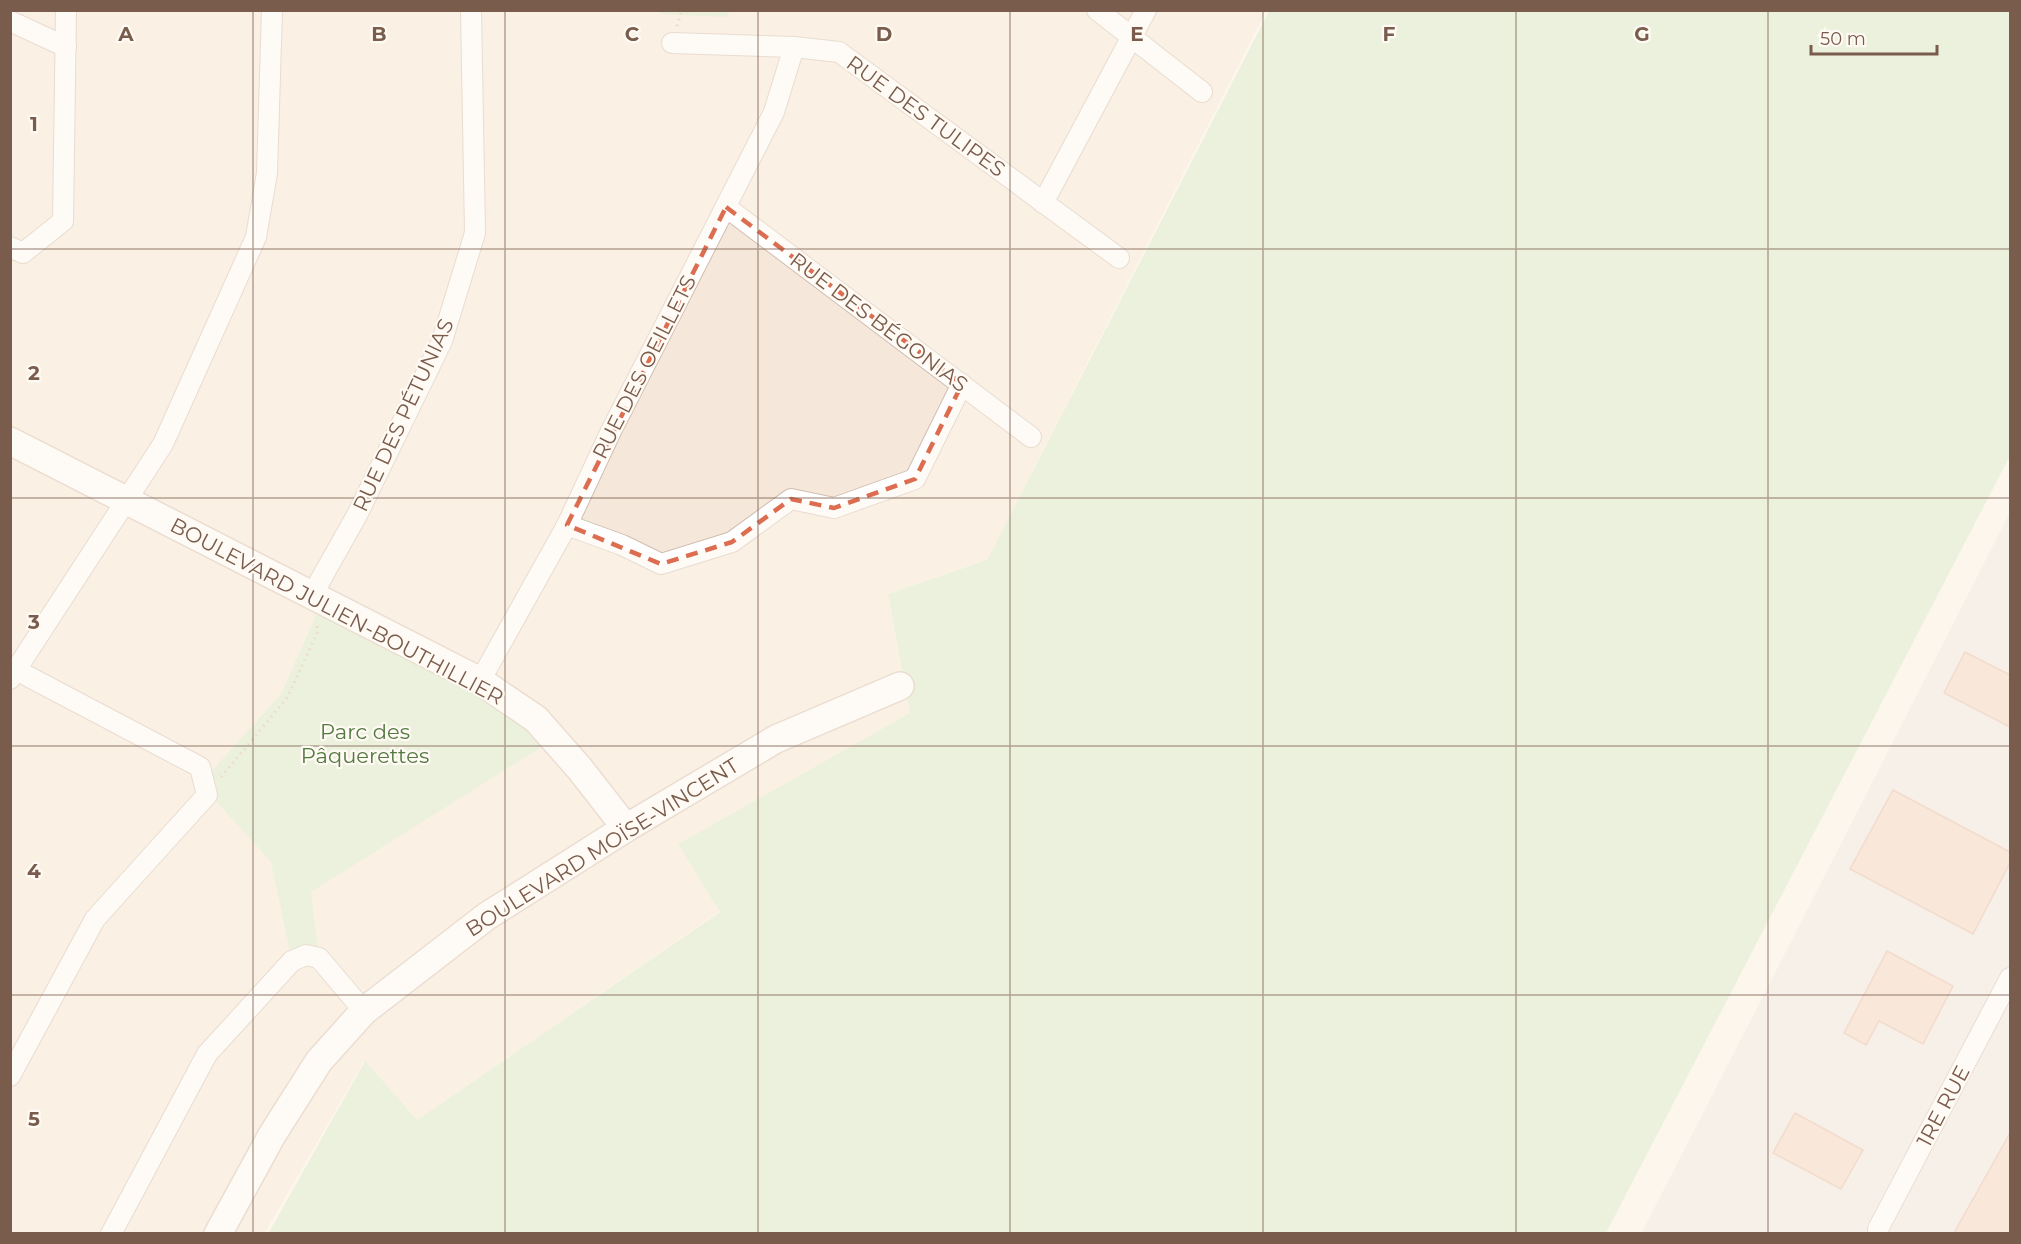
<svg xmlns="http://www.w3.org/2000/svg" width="2021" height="1244" font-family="Montserrat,sans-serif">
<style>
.residential{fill:#f5e8da}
.industrial{fill:#efe9e4}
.green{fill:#d8ecc9}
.building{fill:#f3d5c3;stroke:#e6bba3;stroke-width:1.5}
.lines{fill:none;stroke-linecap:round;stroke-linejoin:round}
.street-casing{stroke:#d1beb0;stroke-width:22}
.secondary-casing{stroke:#d6c0b0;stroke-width:30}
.path{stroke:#d9b8a5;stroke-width:3;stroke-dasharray:1.5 4.5;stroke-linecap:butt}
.street{stroke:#fff;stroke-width:20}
.secondary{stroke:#fff;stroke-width:27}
.marked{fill:none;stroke:#dc6d51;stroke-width:4.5;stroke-dasharray:12 8;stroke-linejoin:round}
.grid{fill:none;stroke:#7a5c4d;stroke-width:1.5;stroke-opacity:0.55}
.labels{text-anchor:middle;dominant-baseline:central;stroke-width:4.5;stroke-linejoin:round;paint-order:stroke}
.street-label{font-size:21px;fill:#7a5c4d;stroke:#fffaf3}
.park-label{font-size:21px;fill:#537a41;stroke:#fffaf3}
.grid-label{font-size:20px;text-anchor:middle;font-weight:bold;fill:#7a5c4d;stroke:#fffaf3;stroke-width:4.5;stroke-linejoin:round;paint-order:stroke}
</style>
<rect width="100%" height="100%" fill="#fdf6ec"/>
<path class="residential" d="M 10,11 L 1266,11 L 987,560 L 888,594 L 910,713 L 678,844 L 720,911 L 417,1120 L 364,1061 L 264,1234 L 11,1233 Z"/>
<path class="industrial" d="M 2010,512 L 2010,1233 L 1641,1234 L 1820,885 Z"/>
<g class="green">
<path d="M 658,11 L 730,11 L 726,17 L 662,14 Z"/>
<path d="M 1269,11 L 2010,11 L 2010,456 L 1606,1233 L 268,1234 L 365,1061 L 417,1120 L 720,912 L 678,844 L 910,713 L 888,594 L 987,560 Z"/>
<path d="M 318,611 L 478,691 L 546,744 L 311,892 L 319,958 L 292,961 L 271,862 L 213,798 L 210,773 L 281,694 Z"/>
</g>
<g class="building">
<path d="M 1965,652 L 2010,675 L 2010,727 L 1944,693 Z"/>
<path d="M 1893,790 L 2010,852 L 2010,863 L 1973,934 L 1850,869 Z"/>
<path d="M 1887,951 L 1953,986 L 1923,1044 L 1879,1021 L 1866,1045 L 1844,1033 Z"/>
<path d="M 1795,1113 L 1863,1150 L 1841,1189 L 1773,1153 Z"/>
<path d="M 2010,1133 L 2010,1233 L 1954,1233 Z"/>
</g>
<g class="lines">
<g class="street-casing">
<g id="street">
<path d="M 1097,10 L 1202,92"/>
<path d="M 10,21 L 66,47"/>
<path d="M 672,43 L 794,47 L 839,52 L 1119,258"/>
<path d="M 1043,203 L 1146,10"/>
<path d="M 726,207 L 1031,437"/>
<path d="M 10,247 L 23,253 L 63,221 L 66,10"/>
<path d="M 567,525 L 622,545 L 661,564 L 732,542 L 791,499 L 834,508 L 915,479 L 962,384"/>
<path d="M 312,595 L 357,515 L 442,341 L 475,233 L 471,10"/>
<path d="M 10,679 L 163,444 L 256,237 L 267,173 L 272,10"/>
<path d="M 480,681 L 567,525 L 611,431 L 774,112 L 794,47"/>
<path d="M 10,1076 L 95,919 L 207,795 L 200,767 L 16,670"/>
<path d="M 111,1234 L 207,1054 L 292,961 L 306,955 L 319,958 L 364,1011"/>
<path d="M 1879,1234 L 1878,1229 L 2010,978"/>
</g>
</g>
<g class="secondary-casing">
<g id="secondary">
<path d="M 10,441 L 480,681 L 536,719 L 580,769 L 626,828"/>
<path d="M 218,1234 L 272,1135 L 319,1061 L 364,1011 L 487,916 L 626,828 L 776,739 L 900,686"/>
</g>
</g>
<g class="path">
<path d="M 677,26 L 682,10"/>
<path d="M 221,777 L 287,698 L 318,631 L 316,622"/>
</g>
<use href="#street" class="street"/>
<use href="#secondary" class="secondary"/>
</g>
<path d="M0 0H2021V1244H0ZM 726,207 L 962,384 L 915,479 L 834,508 L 791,499 L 732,542 L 661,564 L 567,525 Z" fill="#fdf6ec" fill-opacity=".55" fill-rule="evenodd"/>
<path class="marked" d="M 726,207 L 962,384 L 915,479 L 834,508 L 791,499 L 732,542 L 661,564 L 567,525 Z"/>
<path class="grid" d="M 253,10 L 253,1234M 505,10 L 505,1234M 758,10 L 758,1234M 1010,10 L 1010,1234M 1263,10 L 1263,1234M 1516,10 L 1516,1234M 1768,10 L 1768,1234M 10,249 L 2010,249M 10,498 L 2010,498M 10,746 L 2010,746M 10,995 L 2010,995"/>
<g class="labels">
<g class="street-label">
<text transform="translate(926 116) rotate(36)">RUE DES TULIPES</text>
<text transform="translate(879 322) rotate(37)">RUE DES BÉGONIAS</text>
<text transform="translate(644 367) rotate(-63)">RUE DES OEILLETS</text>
<text transform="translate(403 415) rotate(-65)">RUE DES PÉTUNIAS</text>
<text transform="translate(337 611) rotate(28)">BOULEVARD JULIEN-BOUTHILLIER</text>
<text transform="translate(602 847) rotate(-32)">BOULEVARD MOÏSE-VINCENT</text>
<text transform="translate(1943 1106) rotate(-62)">1RE RUE</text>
</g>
<g class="park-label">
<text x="365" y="731">Parc des<tspan x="365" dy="24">Pâquerettes</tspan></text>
</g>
</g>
<g class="grid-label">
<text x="126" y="41">A</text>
<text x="379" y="41">B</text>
<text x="632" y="41">C</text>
<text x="884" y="41">D</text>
<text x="1137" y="41">E</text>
<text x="1389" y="41">F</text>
<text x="1642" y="41">G</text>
<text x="34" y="131">1</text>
<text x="34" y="380">2</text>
<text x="34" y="629">3</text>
<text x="34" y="878">4</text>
<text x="34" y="1126">5</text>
</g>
<rect width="2021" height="1244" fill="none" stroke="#7a5c4d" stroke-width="24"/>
<path d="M1811 45v9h126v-9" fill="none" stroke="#7a5c4d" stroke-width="3"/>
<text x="1820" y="45" font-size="18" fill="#7a5c4d" stroke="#fffaf3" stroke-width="4.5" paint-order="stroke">50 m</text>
</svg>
